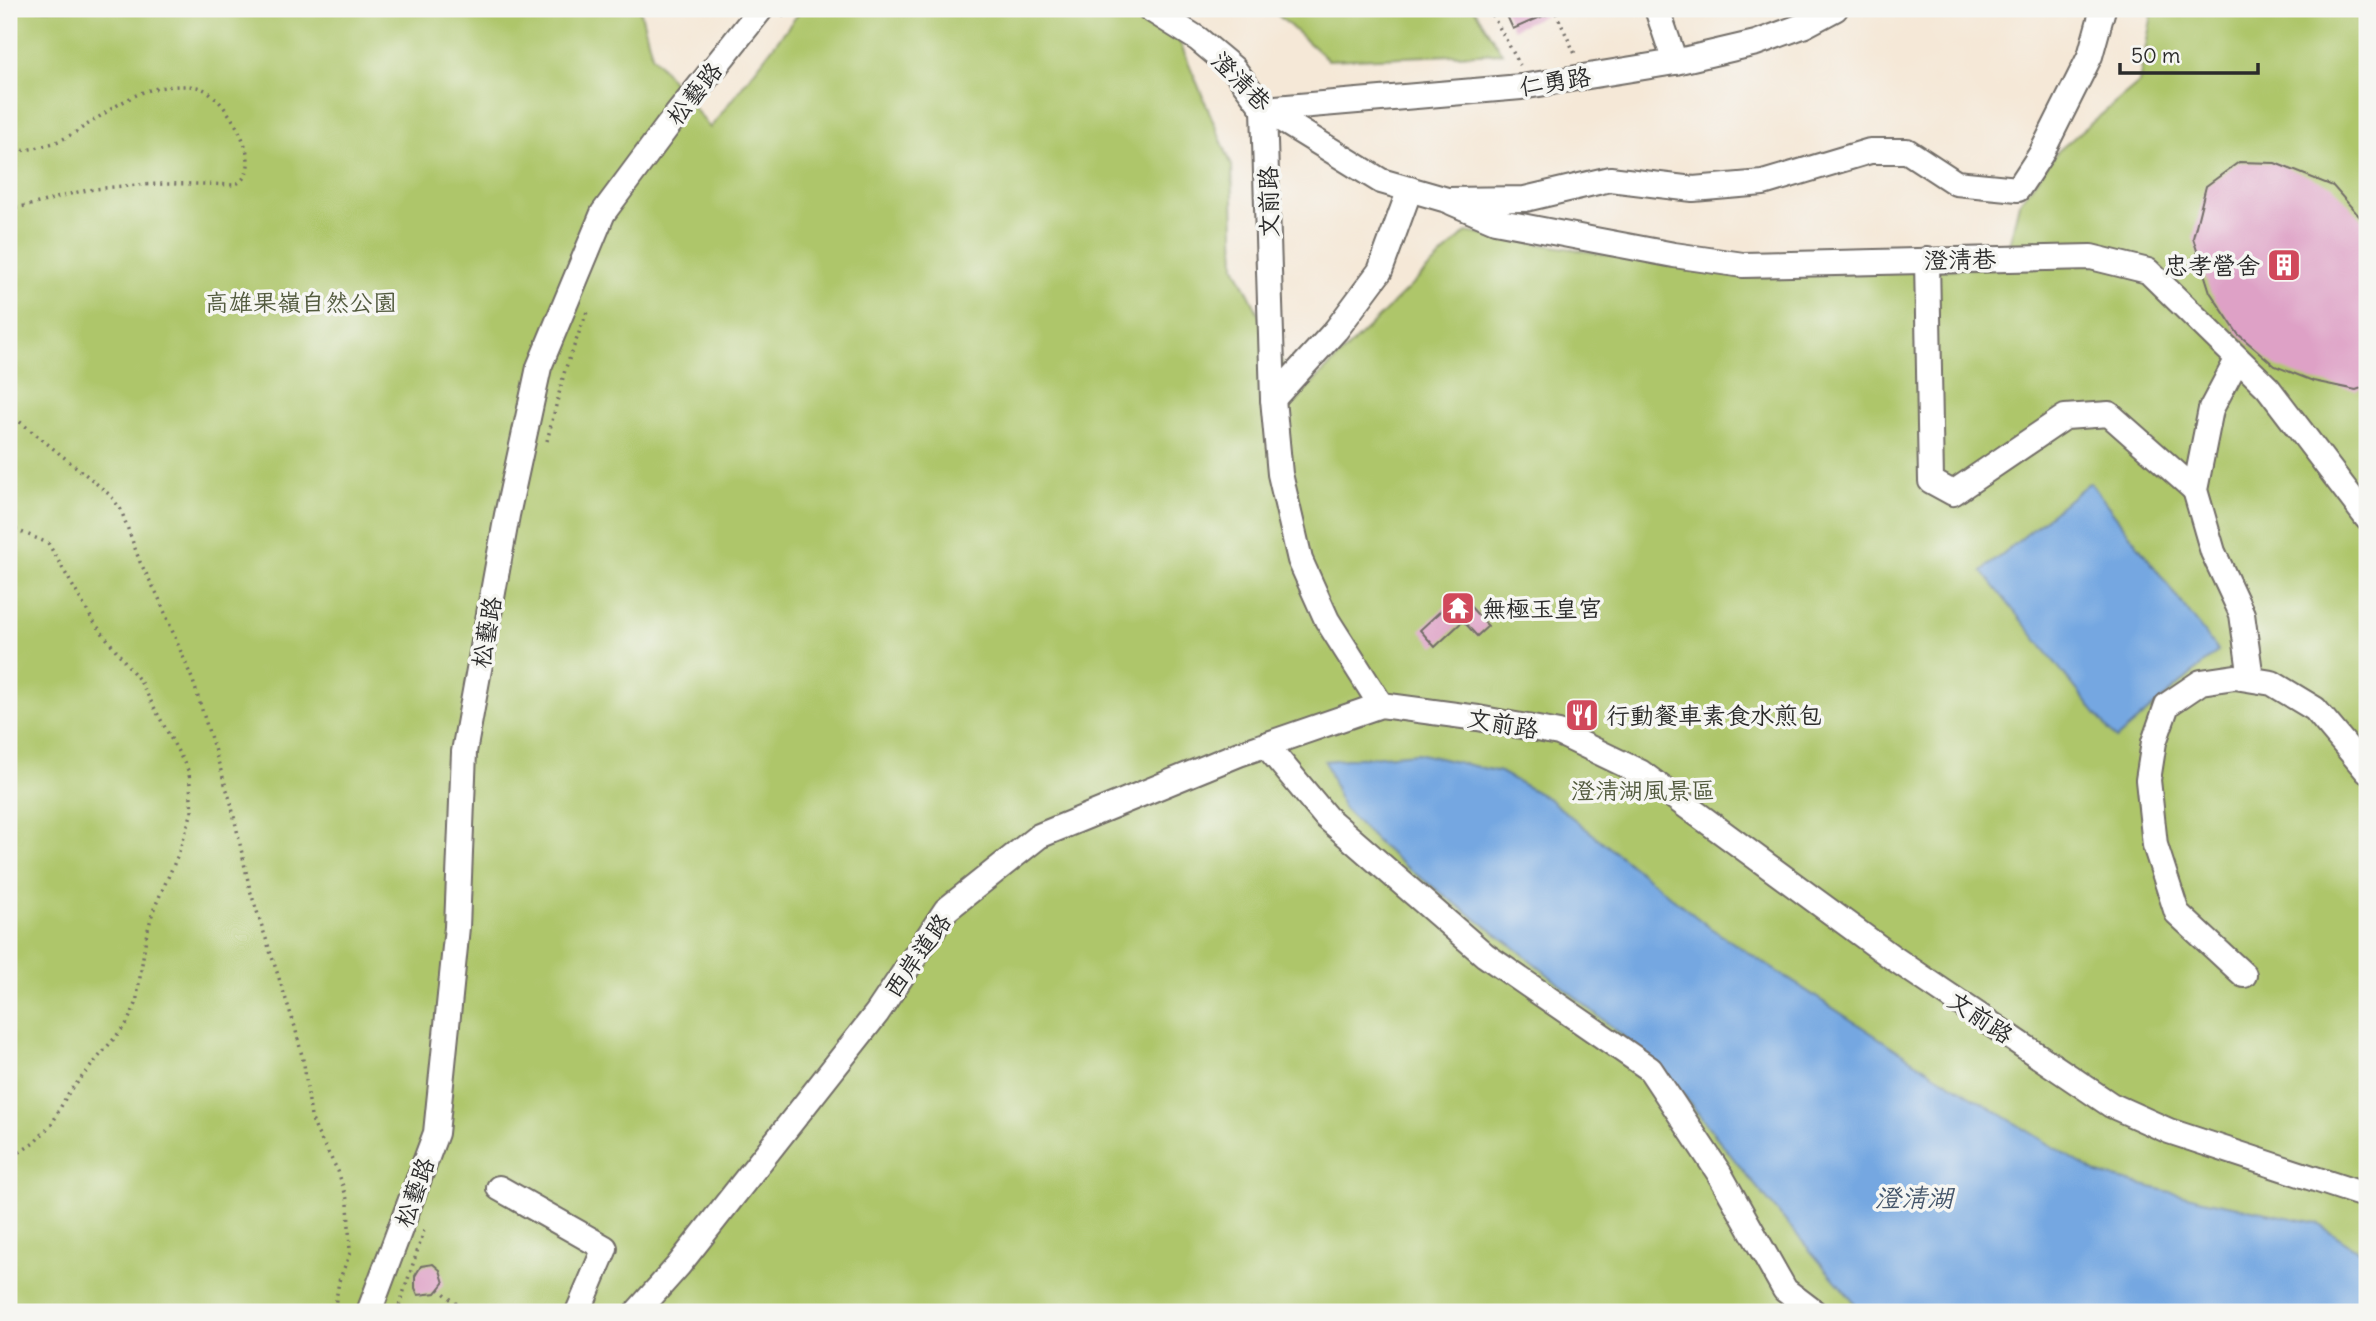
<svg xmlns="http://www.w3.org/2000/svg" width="2376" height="1321" font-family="Delius,'LXGW WenKai TC',sans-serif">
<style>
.green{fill:#aec66b;stroke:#6c784b;stroke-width:2}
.water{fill:#75a7e1;stroke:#506986;stroke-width:2}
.building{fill:#dea1c6}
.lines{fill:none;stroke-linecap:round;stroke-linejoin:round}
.minor-casing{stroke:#726d67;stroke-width:28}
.path{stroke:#726d67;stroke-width:3.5;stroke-dasharray:2 5;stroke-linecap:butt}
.minor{stroke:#fff;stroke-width:24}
.labels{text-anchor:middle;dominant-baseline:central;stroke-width:7;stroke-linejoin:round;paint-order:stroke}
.street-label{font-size:24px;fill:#2b2b2b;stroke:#f6f6f2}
.poi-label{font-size:24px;fill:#2b2b2b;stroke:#f6f6f2;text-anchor:start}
.park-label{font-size:24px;fill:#525a3e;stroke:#f6f6f2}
.water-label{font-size:26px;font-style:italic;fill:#45566b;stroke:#f6f6f2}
</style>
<rect width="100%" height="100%" fill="#f6f6f2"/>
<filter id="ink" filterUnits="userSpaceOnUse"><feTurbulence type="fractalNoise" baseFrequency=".0143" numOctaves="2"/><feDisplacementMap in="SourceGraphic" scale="14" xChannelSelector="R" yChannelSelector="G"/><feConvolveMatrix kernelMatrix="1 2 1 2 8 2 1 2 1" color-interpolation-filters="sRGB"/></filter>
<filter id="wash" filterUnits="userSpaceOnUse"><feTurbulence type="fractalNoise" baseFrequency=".00686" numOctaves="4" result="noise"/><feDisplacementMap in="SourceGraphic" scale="28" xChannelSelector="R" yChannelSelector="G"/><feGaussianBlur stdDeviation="1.57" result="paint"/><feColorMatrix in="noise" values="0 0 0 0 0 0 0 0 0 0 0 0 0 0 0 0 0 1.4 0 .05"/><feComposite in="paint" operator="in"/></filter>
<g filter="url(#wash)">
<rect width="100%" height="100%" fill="#f5e8d7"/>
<g class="green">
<path d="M 9,9 L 640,9 L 652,55 L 710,128 L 802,9 L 1137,9 L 1174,28 L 1232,166 L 1235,266 L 1299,396 L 1466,232 L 1746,277 L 2004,267 L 2019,203 L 2057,152 L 2139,83 L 2153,9 L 2367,9 L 2367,1312 L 9,1312 Z"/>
<path d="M 1271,9 L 1474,9 L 1502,53 L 1328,60 Z"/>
</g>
<g class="water">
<path d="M 2090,482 L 2218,651 L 2116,739 L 1982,571 Z"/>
<path d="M 1417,753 L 1500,772 L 1549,799 L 1709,927 L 1914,1061 L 2098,1174 L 2203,1200 L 2317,1223 L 2367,1256 L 2367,1312 L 1862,1312 L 1749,1178 L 1663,1069 L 1518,950 L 1405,866 L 1380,845 L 1343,808 L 1325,761 Z"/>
</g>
<g id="blocks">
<g class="building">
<path d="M 1504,9 L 1559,9 L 1513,29 Z"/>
<path d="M 2239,162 L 2275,163 L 2333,186 L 2367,225 L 2367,386 L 2356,390 L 2313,381 L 2275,366 L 2238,334 L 2210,292 L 2193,238 L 2206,186 Z"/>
<path d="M 1459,594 L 1488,626 L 1477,636 L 1463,621 L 1435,647 L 1420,630 Z"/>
<path d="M 433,1264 L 440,1270 L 444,1283 L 436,1293 L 418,1295 L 415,1288 L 415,1276 L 421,1266 Z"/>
</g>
</g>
</g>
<g filter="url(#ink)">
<use href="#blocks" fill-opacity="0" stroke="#726d67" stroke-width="2"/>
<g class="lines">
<g class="minor-casing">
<g id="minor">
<path d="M 1150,9 L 1198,39 L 1234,69 L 1264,109 L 1381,181 L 1447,200 L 1525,199 L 1610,179 L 1693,189 L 1763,183 L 1870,151 L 1907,151 L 1956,183 L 2018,189 L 2041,154 L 2090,56 L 2103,9"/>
<path d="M 1657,9 L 1675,62"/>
<path d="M 1264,109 L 1273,399 L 1280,474 L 1300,560 L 1327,620 L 1381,705"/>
<path d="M 1264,109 L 1521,87 L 1675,62 L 1756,43 L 1805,25 L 1835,9"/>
<path d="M 1453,203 L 1495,221 L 1674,255 L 1743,265 L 2091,257 L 2148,271 L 2268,388 L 2367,518"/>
<path d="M 1927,260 L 1931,481 L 1953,493 L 2065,417 L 2109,414 L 2195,490"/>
<path d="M 2237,360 L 2211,409 L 2195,490 L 2213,552 L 2242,614 L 2251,679"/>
<path d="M 1273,399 L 1336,330 L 1380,271 L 1410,189"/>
<path d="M 1266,745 L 1326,817 L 1485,955 L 1650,1069 L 1719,1173 L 1785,1290 L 1814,1312"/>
<path d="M 2244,975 L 2177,913 L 2155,845 L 2148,780 L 2154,742 L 2167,705 L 2201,682 L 2235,677 L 2272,683 L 2315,709 L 2367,771"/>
<path d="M 499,1188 L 605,1248 L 578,1312"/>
<path d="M 369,1312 L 436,1133 L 457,927 L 464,752 L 507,515 L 539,367 L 603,213 L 667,127 L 761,9"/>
<path d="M 637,1312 L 678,1266 L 877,1013 L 946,910 L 1039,836 L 1239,754 L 1381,705 L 1478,718 L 1559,733 L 1640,772 L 1892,957 L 2111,1105 L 2169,1131 L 2367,1196"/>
</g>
</g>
<g class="path">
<path d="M 1489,9 L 1520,65"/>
<path d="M 1556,13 L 1576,56"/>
<path d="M 782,16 L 788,9"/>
<path d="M 9,153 C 25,150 45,147 61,140 C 95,124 126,91 165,87 C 178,86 196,84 207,91 C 228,104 270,170 234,185 C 185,183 137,183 88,190 C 59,195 39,206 9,208"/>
<path d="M 9,413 L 91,479 L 111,496 L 121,510 L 140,562 L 158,596 L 193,681 L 231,803 L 250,890 L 295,1027 L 304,1064 L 311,1117 L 317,1132 L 338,1171 L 348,1202 L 350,1253 L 339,1281 L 334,1312"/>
<path d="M 547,441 L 565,370 L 588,309"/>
<path d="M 9,527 L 48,543 L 93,621 L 140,681 L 189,772 L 192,812 L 178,855 L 153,911 L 146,937 L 136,1004 L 127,1023 L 67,1095 L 52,1124 L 34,1143 L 9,1159"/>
<path d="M 439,1289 L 466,1312"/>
<path d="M 397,1312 L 425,1228"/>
</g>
<use href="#minor" class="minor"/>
</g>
</g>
<defs>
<g id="building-square" transform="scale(1.75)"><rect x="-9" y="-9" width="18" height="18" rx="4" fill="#d1495b" stroke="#f6f6f2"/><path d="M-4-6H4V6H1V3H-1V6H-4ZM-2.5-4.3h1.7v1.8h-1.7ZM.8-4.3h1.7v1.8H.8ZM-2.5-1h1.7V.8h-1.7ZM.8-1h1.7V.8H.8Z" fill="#fff"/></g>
<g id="temple-square" transform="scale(1.75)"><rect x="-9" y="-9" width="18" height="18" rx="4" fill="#d1495b" stroke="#f6f6f2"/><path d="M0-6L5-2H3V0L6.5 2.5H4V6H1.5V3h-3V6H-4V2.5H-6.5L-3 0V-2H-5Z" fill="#fff"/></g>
<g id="restaurant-square" transform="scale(1.75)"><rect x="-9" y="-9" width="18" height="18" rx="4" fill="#d1495b" stroke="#f6f6f2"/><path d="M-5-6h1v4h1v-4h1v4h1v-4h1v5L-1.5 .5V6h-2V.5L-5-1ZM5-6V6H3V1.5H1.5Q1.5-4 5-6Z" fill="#fff"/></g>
</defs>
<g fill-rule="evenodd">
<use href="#building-square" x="2284" y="265"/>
<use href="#temple-square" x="1458" y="608"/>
<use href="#restaurant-square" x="1582" y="715"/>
</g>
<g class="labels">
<g class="street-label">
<text transform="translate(1242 81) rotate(45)">澄清巷</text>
<text transform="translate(1555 81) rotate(-9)">仁勇路</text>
<text transform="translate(694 93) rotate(-51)">松藝路</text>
<text transform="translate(1268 202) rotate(-91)">文前路</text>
<text transform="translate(1960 259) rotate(-1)">澄清巷</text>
<text transform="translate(486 632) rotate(-80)">松藝路</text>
<text transform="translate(1503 723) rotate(10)">文前路</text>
<text transform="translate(917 955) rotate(-55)">西岸道路</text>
<text transform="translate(1981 1017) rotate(34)">文前路</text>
<text transform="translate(414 1192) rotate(-70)">松藝路</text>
</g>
<g class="poi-label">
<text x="2260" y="265" text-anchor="end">忠孝營舍</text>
<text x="1482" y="608">無極玉皇宮</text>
<text x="1606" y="715">行動餐車素食水煎包</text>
</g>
<g class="park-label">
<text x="301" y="302">高雄果嶺自然公園</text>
<text x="1643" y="790">澄清湖風景區</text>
</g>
<g class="water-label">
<text x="1914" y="1197">澄清湖</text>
</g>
</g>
<rect width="2376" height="1321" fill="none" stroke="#f6f6f2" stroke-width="35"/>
<path d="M2120 63v10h138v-10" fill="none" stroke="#2b2b2b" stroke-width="3.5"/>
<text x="2131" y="63" font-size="21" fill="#2b2b2b" stroke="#f6f6f2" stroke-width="5" paint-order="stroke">50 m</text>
</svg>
